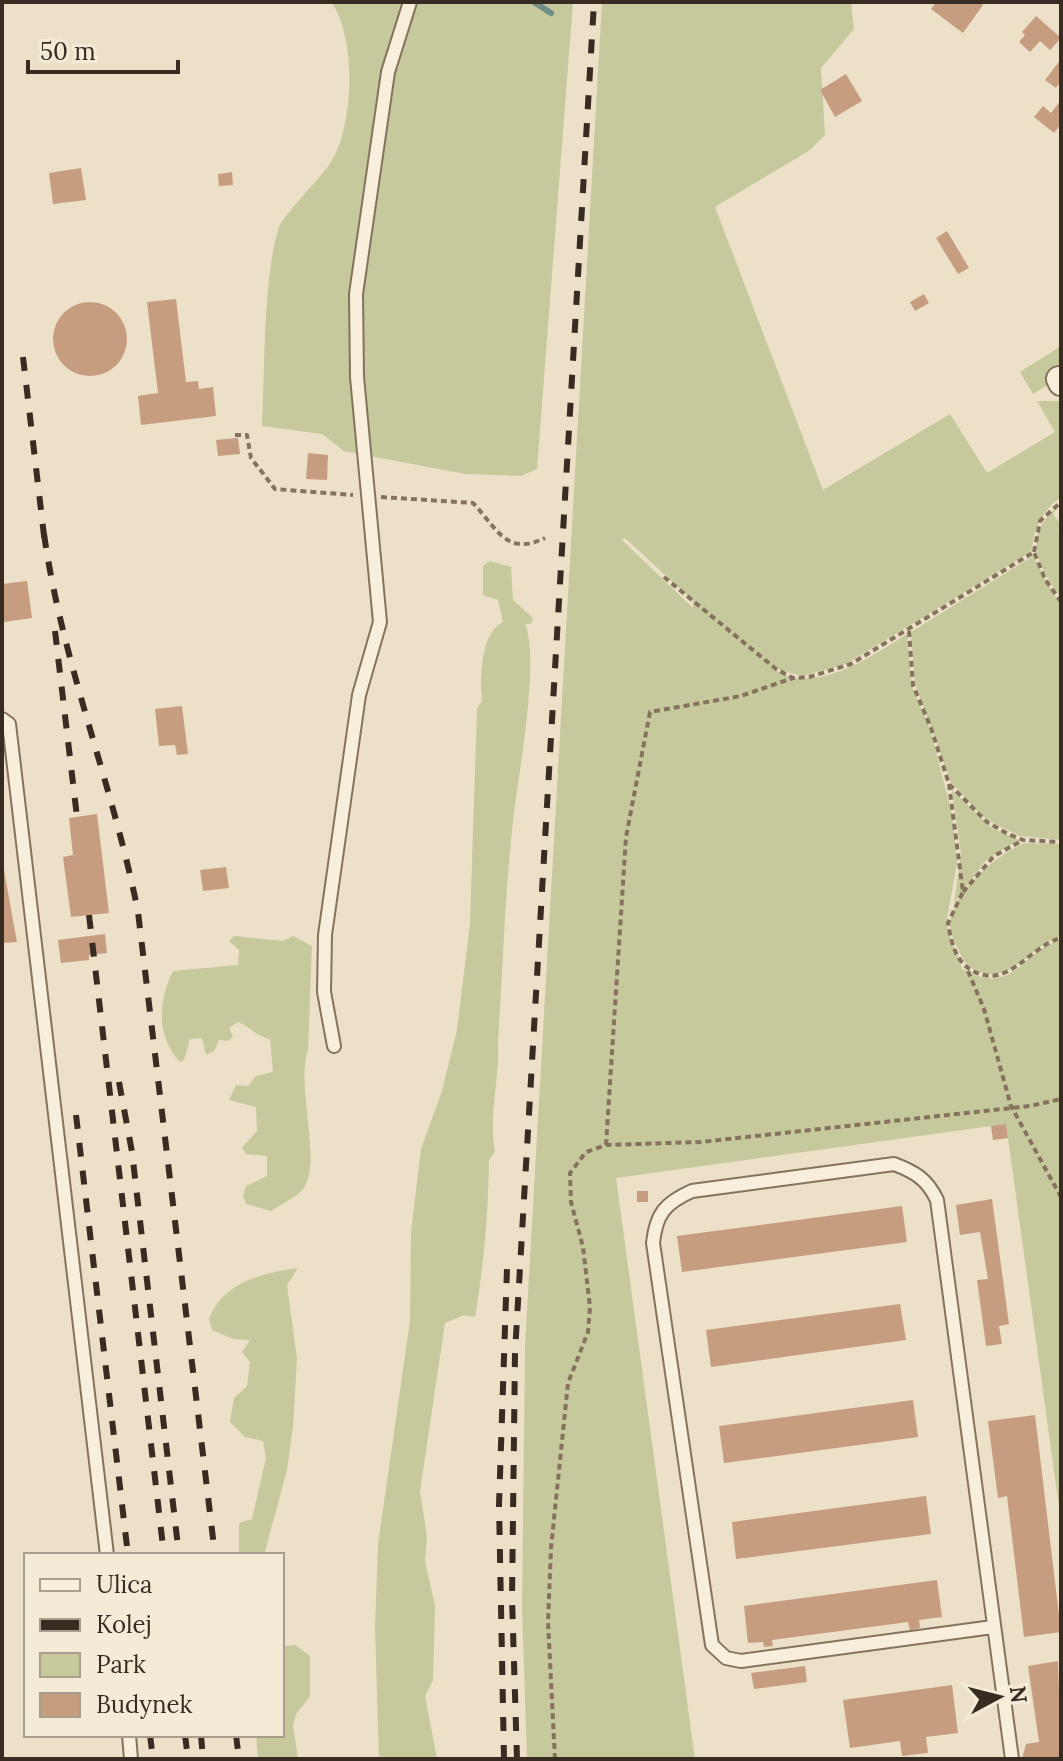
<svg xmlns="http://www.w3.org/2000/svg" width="1063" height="1761" font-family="Lora,serif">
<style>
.green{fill:#c5c99c;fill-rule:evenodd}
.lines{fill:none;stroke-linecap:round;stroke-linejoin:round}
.stream{stroke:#6f8e86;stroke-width:6}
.building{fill:#c79d80}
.lane-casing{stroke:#86735e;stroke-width:16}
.street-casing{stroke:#86735e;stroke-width:28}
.path{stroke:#86735e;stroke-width:4;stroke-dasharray:6 4;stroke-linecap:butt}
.lane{stroke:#f7eedb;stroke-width:12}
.street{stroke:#f7eedb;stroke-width:24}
.rail{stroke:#382b21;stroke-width:6;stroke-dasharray:14 14;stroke-linecap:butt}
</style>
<rect width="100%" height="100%" fill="#ece0c8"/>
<g class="green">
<path d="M 331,2 L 573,2 L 537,469 L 521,476 L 465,474 L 344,451 L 322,434 L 262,426 C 265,371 263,281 278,230 C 282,216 320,179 331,162 C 354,126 357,37 331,2 Z"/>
<path d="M 602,2 L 851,2 L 854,29 L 821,68 L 825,135 L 810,150 L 715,207 L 823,490 L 950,414 L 987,473 L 1055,432 L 1037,401 L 1061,401 L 1061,497 C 1042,511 1033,528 1032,551 L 846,664 L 802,676 L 773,668 C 813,698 872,656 907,634 L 912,687 L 930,728 L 952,814 L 957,863 L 946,924 L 962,969 C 1015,998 1019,952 1061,940 L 1061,1521 L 1006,1124 L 616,1178 L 695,1759 L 527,1759 L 522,1608 L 525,1346 ZM 625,538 L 693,601 L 693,608 L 622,540 Z"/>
<path d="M 1061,346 L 1061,377 L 1033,394 L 1020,372 Z"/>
<path d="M 1061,504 L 1053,514 L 1061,525 L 1058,528 L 1061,533 L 1061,598 C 1036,563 1021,535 1061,504 Z"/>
<path d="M 1033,556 L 1061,607 L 1061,840 L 1020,836 L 999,826 L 982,816 L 951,782 L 915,684 L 911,632 Z"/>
<path d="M 490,561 L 511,567 L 513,600 L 533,618 L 531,624 L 525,624 C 540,659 519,771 514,813 C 505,888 503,966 498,1041 C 500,1079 488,1115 495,1152 L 489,1160 C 488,1214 484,1264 475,1317 L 464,1315 L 445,1323 L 420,1491 L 427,1537 L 425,1561 L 435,1606 L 433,1680 L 425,1696 L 437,1759 L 379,1759 L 375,1627 L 378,1544 L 410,1321 L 411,1232 L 421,1149 L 442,1091 L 457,1030 L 470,924 L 477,709 L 482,701 C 480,680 480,633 503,622 L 498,600 L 483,595 L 483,566 Z"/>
<path d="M 952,790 L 992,828 L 1019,840 L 986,860 L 954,903 L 961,854 Z"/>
<path d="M 1024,843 L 1061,844 L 1061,936 C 1036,943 1018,974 992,974 C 976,974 965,966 959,951 C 955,943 949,931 950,922 C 955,889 997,855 1024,843 Z"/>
<path d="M 234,936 L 283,941 L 293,936 L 312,946 L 308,1050 C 295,1087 324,1166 302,1190 C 295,1198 281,1204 271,1211 L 246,1204 L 243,1196 L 246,1186 L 267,1176 L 267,1156 L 246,1154 L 242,1148 L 257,1131 L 256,1107 L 229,1100 L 236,1085 L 248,1086 L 256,1076 L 273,1072 L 270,1039 C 257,1037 251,1027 238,1022 L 229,1028 L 233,1036 L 229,1041 L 219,1040 L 214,1051 L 206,1055 L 202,1038 L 190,1039 L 184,1060 L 180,1062 C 156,1036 158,1002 173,971 L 238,965 L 239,950 L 229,941 Z"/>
<path d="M 298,1268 L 287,1285 L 297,1358 L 293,1426 L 287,1470 L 264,1555 L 239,1555 L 239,1523 L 252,1519 L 266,1458 L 263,1441 L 245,1437 L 230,1422 L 234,1398 L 247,1386 L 250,1362 L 242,1352 L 250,1340 L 233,1339 L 212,1330 L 209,1319 C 223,1282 262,1273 298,1268 Z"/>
<path d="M 295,1645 L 310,1656 L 310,1696 L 296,1714 L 293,1726 L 298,1759 L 258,1759 L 256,1735 L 282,1735 L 282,1646 Z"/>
</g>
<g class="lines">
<path class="stream" d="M 534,2 L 551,13"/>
</g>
<g class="building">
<path d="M 936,2 L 979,2 L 983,5 L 963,33 L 931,9 Z"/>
<path d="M 1036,16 L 1061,38 L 1050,50 L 1040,41 L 1030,52 L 1019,42 L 1025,35 L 1022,32 Z"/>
<path d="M 1061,59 L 1061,81 L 1056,88 L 1045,80 Z"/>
<path d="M 846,74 L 862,101 L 835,117 L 820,90 Z"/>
<path d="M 1061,100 L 1061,124 L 1054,133 L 1034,117 L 1043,106 L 1051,113 Z"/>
<path d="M 81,168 L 86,200 L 53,204 L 49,173 Z"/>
<path d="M 232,172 L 233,185 L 219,186 L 218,174 Z"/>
<path d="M 947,231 L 969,268 L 958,274 L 936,238 Z"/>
<path d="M 924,294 L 929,303 L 915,311 L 910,302 Z"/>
<path d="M 176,299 L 186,382 L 198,381 L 199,389 L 213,387 L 216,416 L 141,425 L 138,396 L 158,393 L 147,302 Z"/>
<circle cx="90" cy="339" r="37"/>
<path d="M 238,438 L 240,454 L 218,456 L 216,440 Z"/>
<path d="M 308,453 L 328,455 L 327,480 L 306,479 Z"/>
<path d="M 27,581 L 32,618 L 4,622 L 2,584 Z"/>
<path d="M 182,706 L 188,754 L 177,755 L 175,745 L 159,746 L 155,709 Z"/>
<path d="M 97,814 L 109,913 L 71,917 L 63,857 L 73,855 L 69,818 Z"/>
<path d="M 2,859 L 17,942 L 2,943 Z"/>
<path d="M 226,867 L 229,888 L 203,891 L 200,870 Z"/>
<path d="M 105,934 L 107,953 L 89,955 L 89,960 L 61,963 L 58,940 Z"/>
<path d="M 1006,1124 L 1008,1138 L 993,1140 L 991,1126 Z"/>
<rect x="637" y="1191" width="11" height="11"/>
<path d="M 992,1199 L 1009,1324 L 999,1326 L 1002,1344 L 986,1346 L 977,1280 L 988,1279 L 980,1232 L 960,1235 L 956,1205 Z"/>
<path d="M 902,1206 L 907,1242 L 682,1272 L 677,1236 Z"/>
<path d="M 900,1304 L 906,1340 L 711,1367 L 706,1330 Z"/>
<path d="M 913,1400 L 918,1437 L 724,1463 L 719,1426 Z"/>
<path d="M 1035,1415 L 1061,1632 L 1024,1637 L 1007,1496 L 998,1498 L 988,1421 Z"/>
<path d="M 926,1496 L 931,1534 L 736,1559 L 732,1522 Z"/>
<path d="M 937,1580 L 942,1617 L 919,1620 L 920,1628 L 910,1630 L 908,1622 L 772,1640 L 773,1646 L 764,1647 L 763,1642 L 748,1643 L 744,1606 Z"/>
<path d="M 1058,1661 L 1061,1759 L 1022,1759 L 1026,1744 L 1039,1742 L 1028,1666 Z"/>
<path d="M 805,1666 L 807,1682 L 754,1689 L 751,1673 Z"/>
<path d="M 952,1685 L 958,1733 L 926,1737 L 928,1753 L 902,1756 L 900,1741 L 850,1748 L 843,1700 Z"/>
</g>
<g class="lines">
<g class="lane-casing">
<g id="lane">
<path d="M 2,719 L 9,724 L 107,1555"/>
<path d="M 334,1046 L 324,992 L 325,935 L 359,695 L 380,622 L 357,377 L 356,294 L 388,72 L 410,2"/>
<path d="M 993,1627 L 741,1661 L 726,1658 L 712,1645 L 653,1243 C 656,1214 665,1203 692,1191 L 894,1164 C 915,1172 927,1179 937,1200 L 1012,1759"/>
<path d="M 129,1735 L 131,1759"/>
</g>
</g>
<g class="street-casing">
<path id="street" d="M 1059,379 L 1061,383"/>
</g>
<g class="path">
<path d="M 235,435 L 247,435 L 251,458 L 275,489 L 353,495"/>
<path d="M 381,497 L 473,503 C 497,528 506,557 545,538"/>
<path d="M 1034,552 L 1040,521 L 1061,502"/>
<path d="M 664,577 L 776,669 L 793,678 L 809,677 L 851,664 L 1034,552 L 1045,579 L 1061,602"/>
<path d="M 909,631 L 913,685 L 931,728 L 949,784 L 987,822 L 1008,834 L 1023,840 L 1061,842"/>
<path d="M 949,784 L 963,892 L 948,923 C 951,941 955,962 973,971 C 1009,990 1029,946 1061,938"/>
<path d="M 963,892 L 994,856 L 1023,840"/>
<path d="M 968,971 L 984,1009 L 1011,1106 L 1061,1197"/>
<path d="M 606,1145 L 626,837 L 650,712 L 741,696 L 793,678"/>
<path d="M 555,1759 L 548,1622 L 551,1548 L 568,1383 L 588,1332 L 590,1307 L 583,1247 L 571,1202 L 570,1173 L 586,1152 L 606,1145 L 701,1142 L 1030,1106 L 1061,1099"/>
</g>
<use href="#lane" class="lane"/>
<use href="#street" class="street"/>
<g class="rail">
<path d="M 23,357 L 45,544"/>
<path d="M 44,534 C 62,662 113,785 138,912 L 215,1555"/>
<path d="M 55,631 L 77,817"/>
<path d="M 89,915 L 164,1555"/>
<path d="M 119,1082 L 132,1152 L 179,1555"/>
<path d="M 76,1115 L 128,1555"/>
<path d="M 150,1735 L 153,1759"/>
<path d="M 185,1735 L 188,1759"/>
<path d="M 201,1735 L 203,1759"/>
<path d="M 236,1735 L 239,1759"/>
<path d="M 504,1759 L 499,1505 L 507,1268"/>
<path d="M 517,1759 L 512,1598 L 515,1353 L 594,2"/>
</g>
</g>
<rect width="1063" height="1761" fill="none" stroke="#382b21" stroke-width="8"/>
<rect x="24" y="1553" width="260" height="184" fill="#f4ebd7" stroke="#a99e8e" stroke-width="2"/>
<rect x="40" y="1579" width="40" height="12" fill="#f7eedb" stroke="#a99e8e" stroke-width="2"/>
<text x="96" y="1593" font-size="24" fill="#382b21">Ulica</text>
<rect x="40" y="1619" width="40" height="12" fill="#382b21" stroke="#a99e8e" stroke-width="2"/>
<text x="96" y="1633" font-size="24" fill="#382b21">Kolej</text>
<rect x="40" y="1653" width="40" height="24" fill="#c5c99c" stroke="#a99e8e" stroke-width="2"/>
<text x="96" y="1673" font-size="24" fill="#382b21">Park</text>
<rect x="40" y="1693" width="40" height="24" fill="#c79d80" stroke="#a99e8e" stroke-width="2"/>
<text x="96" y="1713" font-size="24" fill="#382b21">Budynek</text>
<g transform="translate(999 1697) rotate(83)" stroke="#f4ebd7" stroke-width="6" paint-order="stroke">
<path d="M0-6L14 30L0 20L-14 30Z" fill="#382b21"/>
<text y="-12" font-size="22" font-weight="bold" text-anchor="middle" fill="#382b21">N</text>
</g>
<path d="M28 60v12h150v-12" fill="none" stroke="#382b21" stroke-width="4"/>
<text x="40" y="60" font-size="24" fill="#382b21" stroke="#f4ebd7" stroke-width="6" paint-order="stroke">50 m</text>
</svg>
